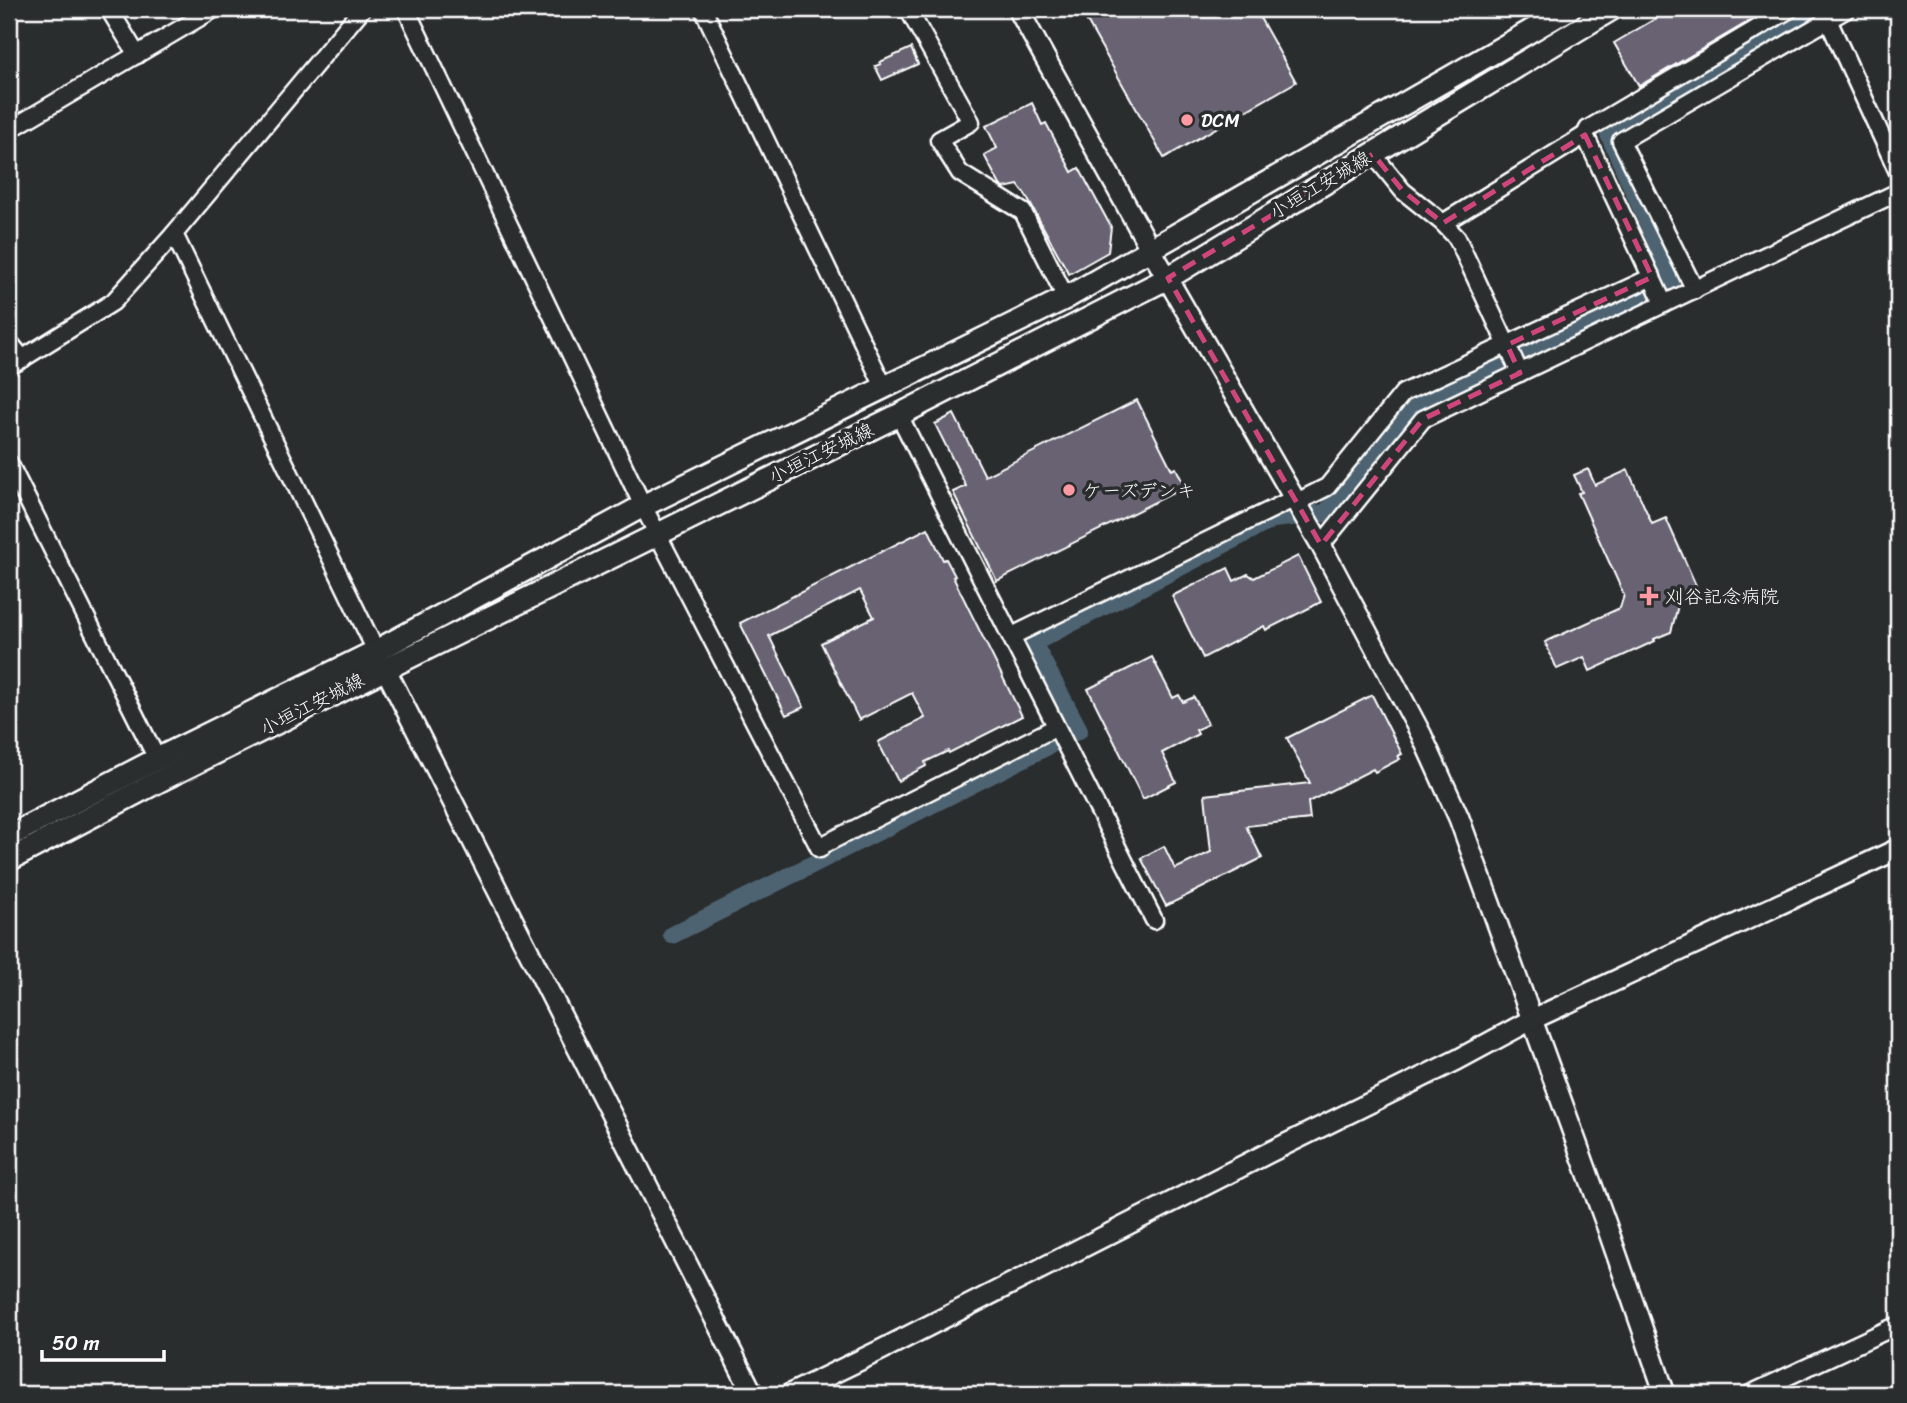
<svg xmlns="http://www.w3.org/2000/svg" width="1907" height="1403" font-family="Sriracha,'Klee One',sans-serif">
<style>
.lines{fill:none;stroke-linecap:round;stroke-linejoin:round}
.canal{stroke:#4e6472;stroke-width:18}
.building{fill:#676273;stroke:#fff;stroke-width:2}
.minor-casing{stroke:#fff;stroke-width:21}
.tertiary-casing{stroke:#fff;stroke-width:24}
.secondary-casing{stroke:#fff;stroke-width:26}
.minor{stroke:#2a2d2e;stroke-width:16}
.tertiary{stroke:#2a2d2e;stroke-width:19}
.secondary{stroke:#2a2d2e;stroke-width:21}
.marked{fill:none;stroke:#ce467c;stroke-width:5;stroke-dasharray:14 9;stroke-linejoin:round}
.poi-dot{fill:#ff9aa2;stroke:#2a2d2e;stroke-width:2.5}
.labels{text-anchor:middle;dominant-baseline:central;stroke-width:7;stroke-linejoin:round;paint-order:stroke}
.poi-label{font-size:19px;fill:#fff;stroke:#2a2d2e;text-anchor:start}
.street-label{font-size:19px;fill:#fff;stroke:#2a2d2e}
</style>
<rect width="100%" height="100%" fill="#2a2d2e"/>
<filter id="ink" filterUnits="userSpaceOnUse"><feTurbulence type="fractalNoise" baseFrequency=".0143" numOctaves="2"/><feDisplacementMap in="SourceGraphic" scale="14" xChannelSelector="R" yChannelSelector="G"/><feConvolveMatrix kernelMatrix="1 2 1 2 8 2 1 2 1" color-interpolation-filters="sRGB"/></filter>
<g filter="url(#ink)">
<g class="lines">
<g class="canal">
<path d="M 1075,732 L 1079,730 L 1033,643 L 1273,519 L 1326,513 L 1413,406 L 1673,279 L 1608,132 L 1815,9"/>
<path d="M 672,935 L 1050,745"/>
</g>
</g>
<g class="building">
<path d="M 1080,9 L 1255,9 L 1296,82 L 1164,158 Z"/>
<path d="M 1672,9 L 1770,9 L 1639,86 L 1614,43 Z"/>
<path d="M 911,48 L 918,64 L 882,80 L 875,66 L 881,64 L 880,62 Z"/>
<path d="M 1032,103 L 1042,125 L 1046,123 L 1072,172 L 1079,168 L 1111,227 L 1108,252 L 1069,274 L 1025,194 L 1018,185 L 1004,188 L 1000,185 L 984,155 L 997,148 L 986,126 Z"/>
<path d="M 1137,400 L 1172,470 L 1176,468 L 1185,487 L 997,581 L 953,492 L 966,486 L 935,424 L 954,414 L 985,476 Z"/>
<path d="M 1588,469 L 1595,485 L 1628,470 L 1652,524 L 1666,518 L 1698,590 L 1680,598 L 1671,632 L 1654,639 L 1655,641 L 1590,671 L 1584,657 L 1557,669 L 1545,642 L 1620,608 L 1624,595 L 1578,493 L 1582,492 L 1574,475 Z"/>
<path d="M 928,528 L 943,560 L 946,559 L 955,576 L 953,577 L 1022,716 L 949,753 L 948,751 L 925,762 L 926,766 L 898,781 L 878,742 L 925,718 L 912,693 L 859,720 L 821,643 L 874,617 L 860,590 L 769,636 L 804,707 L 786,715 L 740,623 Z"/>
<path d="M 1298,556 L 1321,602 L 1266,630 L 1264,626 L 1203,658 L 1172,596 L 1228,568 L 1234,581 L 1248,574 L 1254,578 Z"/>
<path d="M 1152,657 L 1173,698 L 1179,695 L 1183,702 L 1194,697 L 1208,724 L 1196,730 L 1198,734 L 1162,753 L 1176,782 L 1143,799 L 1088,689 Z"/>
<path d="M 1372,695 L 1402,754 L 1398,756 L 1400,759 L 1375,772 L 1373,769 L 1308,802 L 1310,819 L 1246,826 L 1262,858 L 1166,906 L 1141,858 L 1164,846 L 1175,869 L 1211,852 L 1205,795 L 1310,783 L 1287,738 Z"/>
</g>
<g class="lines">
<g class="minor-casing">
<g id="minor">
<path d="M 109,9 L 137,55"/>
<path d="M 362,9 L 174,234 L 376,651"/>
<path d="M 406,9 L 643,506 L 820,849"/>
<path d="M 703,9 L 885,389"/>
<path d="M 908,9 L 971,122 L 939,140 L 960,173 L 1023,212 L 1066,298"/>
<path d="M 1823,9 L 1898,172"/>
<path d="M 9,130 L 214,9"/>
<path d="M 1585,135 L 1588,129 L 1790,9"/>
<path d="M 1373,154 L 1403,191 L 1443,223 L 1457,238 L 1520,373"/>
<path d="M 1443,223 L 1585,135 L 1664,304"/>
<path d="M 1695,290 L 1621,141 L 1847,9"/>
<path d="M 9,342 L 23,359"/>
<path d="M 9,367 L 113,302 L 174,234"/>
<path d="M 899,415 L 1154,920"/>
<path d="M 9,463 L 157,759"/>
<path d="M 1297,502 L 1327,487 L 1403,393 L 1652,277"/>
<path d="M 1321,545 L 1423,419 L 1898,192"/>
<path d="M 1012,636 L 1295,498"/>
<path d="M 819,847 L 1056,727"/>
<path d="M 1750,1394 L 1898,1325"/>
</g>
</g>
<g class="tertiary-casing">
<g id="tertiary">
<path d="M 1018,9 L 1151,250 L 1321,545 L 1421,734 L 1459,818 L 1606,1224 L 1665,1394"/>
<path d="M 385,668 L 753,1394"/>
<path d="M 790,1394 L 881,1350 L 1272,1151 L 1457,1060 L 1531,1020 L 1898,849"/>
</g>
</g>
<g class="secondary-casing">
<g id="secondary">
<path d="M 9,836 L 157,759 L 376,651 L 643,506 L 1066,298 L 1569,9"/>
<path d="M 9,860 L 167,777 L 899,415 L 1168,278 L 1612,9"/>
</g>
</g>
<use href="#minor" class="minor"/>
<use href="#tertiary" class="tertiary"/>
<use href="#secondary" class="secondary"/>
</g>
</g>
<path class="marked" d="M 1585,135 L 1652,277 L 1507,345 L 1520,373 L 1423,419 L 1321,545 L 1168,278 L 1373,154 L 1403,191 L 1443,223 Z"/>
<g class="poi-dot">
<circle cx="1187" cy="120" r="7"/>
<circle cx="1069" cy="490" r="7"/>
<path d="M1645.5 585.5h7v7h7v7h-7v7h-7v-7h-7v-7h7z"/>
</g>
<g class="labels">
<g class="poi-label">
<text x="1201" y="120">DCM</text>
<text x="1083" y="490">ケーズデンキ</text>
<text x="1665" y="596">刈谷記念病院</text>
</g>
<g class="street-label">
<text transform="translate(1320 185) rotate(-31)">小垣江安城線</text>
<text transform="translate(821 453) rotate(-26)">小垣江安城線</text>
<text transform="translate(312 704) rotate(-27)">小垣江安城線</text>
</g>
</g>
<rect width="1907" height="1403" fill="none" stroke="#2a2d2e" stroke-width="35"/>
<rect x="18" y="18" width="1872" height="1368" fill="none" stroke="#fff" stroke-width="2.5" filter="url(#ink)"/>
<path d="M42 1350v10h122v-10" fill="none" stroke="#ffffff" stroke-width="3.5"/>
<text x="52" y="1350" font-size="21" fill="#ffffff" stroke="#2a2d2e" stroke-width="5" paint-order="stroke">50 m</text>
</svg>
